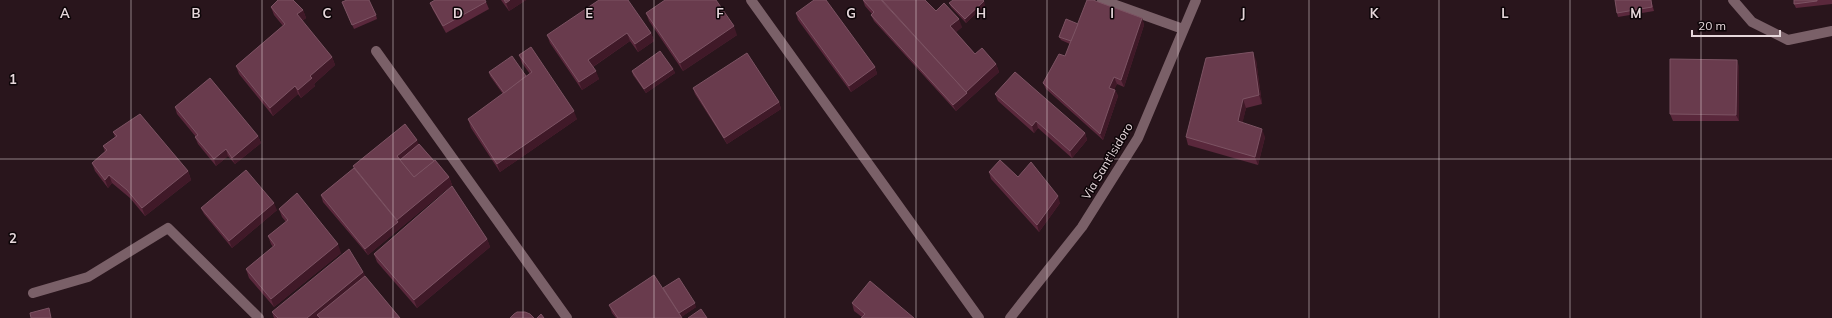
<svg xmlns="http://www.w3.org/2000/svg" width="1832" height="318" font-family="Mulish,sans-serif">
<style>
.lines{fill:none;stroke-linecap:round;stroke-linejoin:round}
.minor{stroke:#7a6068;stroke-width:10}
.wall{fill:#5a283c}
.shaded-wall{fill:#401928}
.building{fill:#693b4d;stroke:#7c5363}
.grid{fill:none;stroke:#e6d7db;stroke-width:1;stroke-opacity:0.55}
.labels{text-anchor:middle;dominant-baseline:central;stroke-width:3;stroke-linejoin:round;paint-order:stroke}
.street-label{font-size:12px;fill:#e6d7db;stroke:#0c0407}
.grid-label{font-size:13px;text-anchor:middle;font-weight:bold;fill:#e6d7db;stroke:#0c0407;stroke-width:3;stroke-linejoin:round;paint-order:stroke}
</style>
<rect width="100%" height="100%" fill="#29151c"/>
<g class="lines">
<g class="minor">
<path d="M 751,0 L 979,318"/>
<path d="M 1102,0 L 1183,29"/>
<path d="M 1733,0 L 1752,22 L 1788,40 L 1832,31"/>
<path d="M 376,51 L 567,318"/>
<path d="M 33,293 L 88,277 L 168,228 L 259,318"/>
<path d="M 1010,318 L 1082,227 L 1138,138 L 1196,0"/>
</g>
</g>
<g class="wall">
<path d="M 501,0 L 526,0 L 509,11 Z"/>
<path d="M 863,0 L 925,0 L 936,11 L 962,27 L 956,32 L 975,54 L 996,64 L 999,72 L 956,111 L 874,21 L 871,15 L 872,14 L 865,6 Z"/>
<path d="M 1651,0 L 1654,11 L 1618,17 L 1617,13 Z"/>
<path d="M 1794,0 L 1832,0 L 1832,4 L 1796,8 L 1794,4 Z"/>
<path d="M 486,2 L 489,9 L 446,33 L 433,10 L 430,3 Z"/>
<path d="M 949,3 L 985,5 L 966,23 L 951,7 Z"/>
<path d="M 344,6 L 376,15 L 377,19 L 354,29 Z"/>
<path d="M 271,7 L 303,10 L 306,18 L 302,21 L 332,57 L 335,65 L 314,84 L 315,86 L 301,98 L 298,94 L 273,116 L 239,74 L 236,66 L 283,26 L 274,15 Z"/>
<path d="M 646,13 L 737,35 L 683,71 L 649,21 Z"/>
<path d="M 796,13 L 875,67 L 877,74 L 851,92 L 798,20 Z"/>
<path d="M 1142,18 L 1144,25 L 1124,87 L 1117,84 L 1114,89 L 1115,90 L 1118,96 L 1103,140 L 1046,89 L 1043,83 L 1065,56 L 1070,44 L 1061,40 L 1059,37 L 1078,24 Z"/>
<path d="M 651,33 L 654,41 L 638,52 L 630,41 L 593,67 L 599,79 L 582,90 L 550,43 L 547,35 Z"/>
<path d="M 519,55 L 577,119 L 500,172 L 471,128 L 468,119 L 503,94 L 490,76 L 489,72 L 526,76 L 530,74 L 522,63 Z"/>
<path d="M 1256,60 L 1262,104 L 1246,108 L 1242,123 L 1265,137 L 1258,165 L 1188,145 L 1186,137 Z"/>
<path d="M 1739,66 L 1739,121 L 1673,121 L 1670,114 Z"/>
<path d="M 673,69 L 675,73 L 646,93 L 633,75 L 632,71 Z"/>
<path d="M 693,88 L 779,102 L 781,109 L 727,144 L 695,94 Z"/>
<path d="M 995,94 L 1085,133 L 1087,140 L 1072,158 L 1038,128 L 1034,133 L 998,101 Z"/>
<path d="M 175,107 L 258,136 L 261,143 L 235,164 L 228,156 L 216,166 L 198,144 L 195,137 L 196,137 L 177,114 Z"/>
<path d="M 113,132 L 188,171 L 191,180 L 145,216 L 130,198 L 112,183 L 108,188 L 95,171 L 92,163 L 105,152 L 103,146 L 115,137 Z"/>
<path d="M 419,144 L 434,161 L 449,177 L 452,185 L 368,255 L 323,202 L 321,195 L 354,168 L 353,166 Z"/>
<path d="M 989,172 L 1018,177 L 1060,203 L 1039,232 L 991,179 Z"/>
<path d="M 201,208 L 277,210 L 232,248 L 204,214 Z"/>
<path d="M 279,209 L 341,253 L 274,307 L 249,278 L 246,269 L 273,247 L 271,244 L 268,236 L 286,222 L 282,217 Z"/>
<path d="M 487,239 L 490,247 L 417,308 L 377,262 L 374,254 Z"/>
<path d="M 363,272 L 365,276 L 400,318 L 319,318 L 318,317 L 318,318 L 274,318 L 272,312 Z"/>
<path d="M 663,288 L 696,307 L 681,317 L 682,318 L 616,318 L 612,313 L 609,305 Z"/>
<path d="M 852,303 L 914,318 L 862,317 L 854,311 Z"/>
</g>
<g class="shaded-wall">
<path d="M 510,0 L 526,0 L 509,11 L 506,3 Z"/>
<path d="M 984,1 L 985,5 L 966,23 L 965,19 Z"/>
<path d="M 303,10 L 306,18 L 300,22 L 297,14 Z"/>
<path d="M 1142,18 L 1144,25 L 1124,87 L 1121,80 Z"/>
<path d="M 959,19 L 962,27 L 953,35 L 950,26 Z"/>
<path d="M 734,26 L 737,35 L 683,71 L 680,63 Z"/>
<path d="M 627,33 L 630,41 L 591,68 L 588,60 Z"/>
<path d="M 651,33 L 654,41 L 638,52 L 635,44 Z"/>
<path d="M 1253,52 L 1256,60 L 1262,104 L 1259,95 Z"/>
<path d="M 332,57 L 335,65 L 314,84 L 315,86 L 301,98 L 298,90 L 310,76 Z"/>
<path d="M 1737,60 L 1739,66 L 1739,121 L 1736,115 Z"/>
<path d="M 996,64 L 999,72 L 956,111 L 953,105 L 967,93 L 966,92 Z"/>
<path d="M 875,67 L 877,74 L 851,92 L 849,86 Z"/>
<path d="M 673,69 L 675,73 L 646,93 L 644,89 Z"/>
<path d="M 596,71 L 599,79 L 582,90 L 579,82 Z"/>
<path d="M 1114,77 L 1117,84 L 1112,95 L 1109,88 Z"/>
<path d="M 295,86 L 298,94 L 273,116 L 270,108 Z"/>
<path d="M 1115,90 L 1118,96 L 1103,140 L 1100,134 Z"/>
<path d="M 1243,99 L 1246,108 L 1241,130 L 1238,121 Z"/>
<path d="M 779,102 L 781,109 L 727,144 L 724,138 Z"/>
<path d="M 574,111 L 577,119 L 500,172 L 497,164 Z"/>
<path d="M 1036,121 L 1038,128 L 1034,133 L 1032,126 Z"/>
<path d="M 1262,129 L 1265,137 L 1258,165 L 1255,157 Z"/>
<path d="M 1085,133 L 1087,140 L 1072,158 L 1070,151 Z"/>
<path d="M 258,136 L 261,143 L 235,164 L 232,158 Z"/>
<path d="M 417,140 L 420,148 L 401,163 L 397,156 Z"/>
<path d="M 226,149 L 228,156 L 216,166 L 214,159 Z"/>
<path d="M 188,171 L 191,180 L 145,216 L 142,208 Z"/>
<path d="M 109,175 L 112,183 L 108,188 L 105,180 Z"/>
<path d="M 449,177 L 452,185 L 368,255 L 365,249 L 398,222 L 397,220 Z"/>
<path d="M 1058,196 L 1060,203 L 1039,232 L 1037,225 Z"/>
<path d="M 274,203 L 277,210 L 232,248 L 229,241 Z"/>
<path d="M 487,239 L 490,247 L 417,308 L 414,300 Z"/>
<path d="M 338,244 L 341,253 L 274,307 L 271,299 Z"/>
<path d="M 363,272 L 366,279 L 317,315 L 318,317 L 318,318 L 307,318 Z"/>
<path d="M 695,303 L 696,307 L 680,318 L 678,314 Z"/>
</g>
<g class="building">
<path d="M 278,0 L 293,0 L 303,10 L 297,14 L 332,57 L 310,76 L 312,78 L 298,90 L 295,86 L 270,108 L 236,66 L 285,24 L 271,7 Z"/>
<path d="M 347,0 L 369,0 L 376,15 L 352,25 L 342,2 Z"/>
<path d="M 435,0 L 485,0 L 486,2 L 443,26 L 430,3 Z"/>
<path d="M 504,0 L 510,0 L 506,3 Z"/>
<path d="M 599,0 L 628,0 L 651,33 L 635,44 L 627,33 L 588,60 L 596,71 L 579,82 L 547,35 Z"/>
<path d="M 665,0 L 716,0 L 734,26 L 680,63 L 646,13 Z"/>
<path d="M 814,0 L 826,0 L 875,67 L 849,86 L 796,13 Z"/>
<path d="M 863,0 L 881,0 L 967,93 L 953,105 L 871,15 L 874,12 Z"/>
<path d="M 882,0 L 925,0 L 936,11 L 944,3 L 959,19 L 950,26 L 975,54 L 982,48 L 996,64 L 966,92 Z"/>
<path d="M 953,0 L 983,0 L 984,1 L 965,19 L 949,3 Z"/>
<path d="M 1087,0 L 1093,0 L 1142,18 L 1121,80 L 1114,77 L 1109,88 L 1115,90 L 1100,134 L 1043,83 L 1059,54 L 1065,56 Z"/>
<path d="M 1615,0 L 1651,0 L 1652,7 L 1617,13 Z"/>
<path d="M 1794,0 L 1817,0 L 1817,1 L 1794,4 Z"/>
<path d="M 1066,19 L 1078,24 L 1071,41 L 1059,37 Z"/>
<path d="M 531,47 L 574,111 L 497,164 L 468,119 L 532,72 L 519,55 Z"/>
<path d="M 660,51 L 673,69 L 644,89 L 632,71 Z"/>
<path d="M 1253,52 L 1259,95 L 1243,99 L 1238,121 L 1262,129 L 1255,157 L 1186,137 L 1206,58 Z"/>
<path d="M 747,53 L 779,102 L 724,138 L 693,88 Z"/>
<path d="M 512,56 L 526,76 L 504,93 L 489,72 Z"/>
<path d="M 1670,59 L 1737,60 L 1736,115 L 1670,114 Z"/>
<path d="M 1015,72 L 1085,133 L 1070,151 L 1036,121 L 1032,126 L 995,94 Z"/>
<path d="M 210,78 L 258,136 L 232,158 L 226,149 L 214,159 L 195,137 L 198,135 L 175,107 Z"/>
<path d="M 140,114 L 188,171 L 142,208 L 127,190 L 109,175 L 105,180 L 92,163 L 107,150 L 103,146 L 117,136 L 113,132 Z"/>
<path d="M 405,124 L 417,140 L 397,156 L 414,177 L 435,160 L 449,177 L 397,220 L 353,166 Z"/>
<path d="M 419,144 L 434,161 L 414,177 L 400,160 Z"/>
<path d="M 1000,160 L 1018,177 L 1031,162 L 1058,196 L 1037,225 L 989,172 Z"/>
<path d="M 354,168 L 398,222 L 365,249 L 321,195 Z"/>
<path d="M 246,170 L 274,203 L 229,241 L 201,208 Z"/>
<path d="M 452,186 L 487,239 L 414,300 L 374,254 Z"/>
<path d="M 297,193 L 338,244 L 271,299 L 246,269 L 275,245 L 268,236 L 288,220 L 279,209 Z"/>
<path d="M 349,249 L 363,272 L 307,318 L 278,318 L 272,312 Z"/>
<path d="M 654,275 L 682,318 L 618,318 L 609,305 Z"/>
<path d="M 365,276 L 400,318 L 320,318 L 317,315 Z"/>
<path d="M 679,278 L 695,303 L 679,313 L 663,288 Z"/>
<path d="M 870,281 L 914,318 L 861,318 L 865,314 L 852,303 Z"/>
<path d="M 49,308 L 51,318 L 31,318 L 30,313 Z"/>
<path d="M 701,309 L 707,318 L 688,318 Z"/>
<path d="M 517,312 L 525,312 L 530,314 L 534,318 L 510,318 L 514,314 Z"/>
<path d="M 541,314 L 544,318 L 537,318 Z"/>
</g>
<path class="grid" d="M 131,0 L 131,318M 262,0 L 262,318M 393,0 L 393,318M 523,0 L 523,318M 654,0 L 654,318M 785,0 L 785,318M 916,0 L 916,318M 1047,0 L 1047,318M 1178,0 L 1178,318M 1309,0 L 1309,318M 1439,0 L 1439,318M 1570,0 L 1570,318M 1701,0 L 1701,318M 0,159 L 1832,159"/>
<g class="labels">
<g class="street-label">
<text transform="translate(1107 161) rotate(-59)">Via Sant'Isidoro</text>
</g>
</g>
<g class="grid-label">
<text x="65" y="18">A</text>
<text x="196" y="18">B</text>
<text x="327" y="18">C</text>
<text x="458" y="18">D</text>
<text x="589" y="18">E</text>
<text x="720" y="18">F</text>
<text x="851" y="18">G</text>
<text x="981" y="18">H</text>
<text x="1112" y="18">I</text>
<text x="1243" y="18">J</text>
<text x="1374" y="18">K</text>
<text x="1505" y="18">L</text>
<text x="1636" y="18">M</text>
<text x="13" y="84">1</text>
<text x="13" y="243">2</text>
</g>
<path d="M1692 30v6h88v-6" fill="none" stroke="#e6d7db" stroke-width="2"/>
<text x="1698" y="30" font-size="12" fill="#e6d7db" stroke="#0c0407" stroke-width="3" paint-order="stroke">20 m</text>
</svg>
